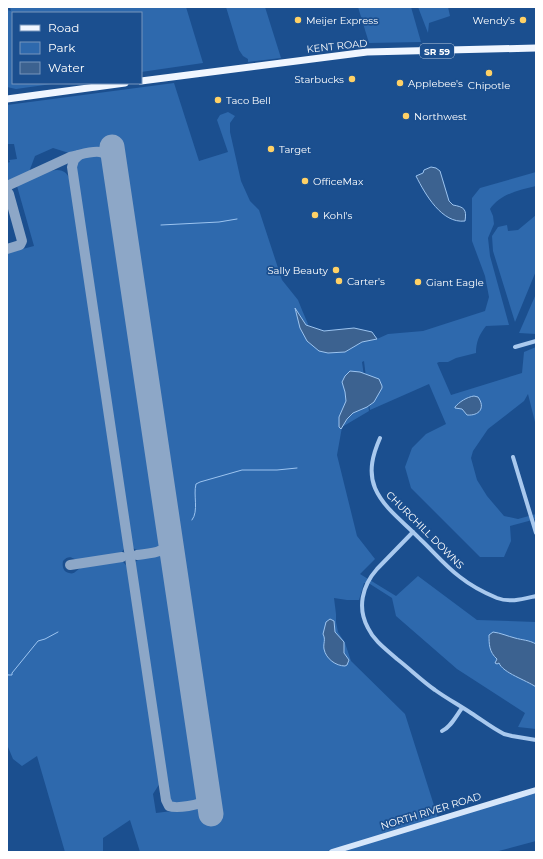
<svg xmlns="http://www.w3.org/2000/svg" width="543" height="859" font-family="Montserrat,sans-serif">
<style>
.green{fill:#2e69ad}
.water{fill:#3c6290;stroke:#9cc4f0}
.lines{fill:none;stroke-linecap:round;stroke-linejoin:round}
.stream{stroke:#9cc4f0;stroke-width:1}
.taxiway{stroke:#8da7c7;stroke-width:10}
.runway{stroke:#8da7c7;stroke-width:25}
.street{stroke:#a9c9ee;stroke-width:4}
.secondary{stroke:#d6e6fa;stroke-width:6}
.primary{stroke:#f0f6ff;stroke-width:7}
.poi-dot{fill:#ffd166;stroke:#1b4f8f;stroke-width:1.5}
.labels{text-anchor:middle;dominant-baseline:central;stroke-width:3.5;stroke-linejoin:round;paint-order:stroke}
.shield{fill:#1b4f8f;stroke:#bbcadd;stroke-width:1}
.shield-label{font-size:9px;font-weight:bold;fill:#fff}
.poi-label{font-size:10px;fill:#fff;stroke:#1b4f8f;text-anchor:start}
.street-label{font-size:10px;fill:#fff;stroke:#1b4f8f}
</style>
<rect width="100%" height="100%" fill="#1b4f8f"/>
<g class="green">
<path d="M 10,7 L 186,7 L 203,63 L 141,72 L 141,13 L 13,13 L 13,83 L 59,83 L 16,89 L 7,87 L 7,10 L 11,11 Z"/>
<path d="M 226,7 L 265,7 L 281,58 L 248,62 L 248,59 L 243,56 L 239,50 Z"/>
<path d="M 358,7 L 411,7 L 421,42 L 369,43 Z"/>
<path d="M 418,7 L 448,7 L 450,16 L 429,23 L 428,33 Z"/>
<path d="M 174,83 L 199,161 L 228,152 L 217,120 L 220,115 L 228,112 L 235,116 L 230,123 L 230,132 L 241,181 L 250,201 L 259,210 L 282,280 L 298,300 L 302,310 L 308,324 L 308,341 L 345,352 L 362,342 L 377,339 L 388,334 L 423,331 L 485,311 L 489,297 L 485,276 L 472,241 L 472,198 L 480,188 L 536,172 L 536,186 C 519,190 500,194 490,209 L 493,216 L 494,224 L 488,238 L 490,256 L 509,325 L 486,326 C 479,335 476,342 476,353 L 456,358 L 448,362 L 439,362 L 437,363 L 451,395 L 522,373 L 524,352 L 536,347 L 536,426 L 528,394 L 524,401 L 488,429 L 473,451 L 471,458 L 477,480 L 487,496 L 504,516 L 518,519 L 536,514 L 536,519 L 510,526 L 511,541 L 504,557 L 480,557 L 411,488 L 405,467 L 412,448 L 426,434 L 446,424 L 429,384 L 370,410 L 364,361 L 362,362 L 369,411 L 342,427 L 337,455 L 357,536 L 375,559 L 360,574 L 396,596 L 418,576 L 477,620 L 536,622 L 536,729 L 518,727 L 525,713 L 457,669 L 396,616 L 392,598 L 370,584 L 364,583 L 359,600 L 347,600 L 334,598 L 336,614 L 336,622 L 338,632 L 345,643 L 351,661 L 405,714 L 438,818 L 325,852 L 140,852 L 130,820 L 103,838 L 103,852 L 65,852 L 37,756 L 22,766 L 13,759 L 8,747 L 7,747 L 7,253 L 34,246 L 17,186 C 23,182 29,180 35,177 C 48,171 67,162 71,184 L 125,543 L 124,549 L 121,553 C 115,555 86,561 80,560 C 73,560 70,553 63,561 C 62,566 63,572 69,573 C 75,575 77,569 82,567 C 90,565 116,560 123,562 L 127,566 L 160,783 L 153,794 L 156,813 L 204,807 L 205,815 L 216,813 L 117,146 L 69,153 L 53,148 L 35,156 L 29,172 L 7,182 L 7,163 L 10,162 L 9,160 L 17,159 L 14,144 L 7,144 L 7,105 Z"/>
<path d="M 100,155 L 105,156 L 109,163 L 165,541 L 160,548 C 150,550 137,555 131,545 L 76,168 C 75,155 90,157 100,155 Z"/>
<path d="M 536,215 L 536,271 L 515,322 L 493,251 L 492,236 L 498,227 L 507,225 L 508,231 L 518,230 Z"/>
<path d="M 536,294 L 536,334 L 519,333 Z"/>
<path d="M 159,555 L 164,556 L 168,563 L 203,798 L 201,800 L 178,803 L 173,803 L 169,797 L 135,567 L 135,562 L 141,558 Z"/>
<path d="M 536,792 L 536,841 L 495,852 L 339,852 Z"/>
</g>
<g class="water">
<path d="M 431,167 L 436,168 L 440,171 L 449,201 L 453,205 C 464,207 467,209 465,221 C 442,224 425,194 416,176 L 423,173 L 424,170 Z"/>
<path d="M 295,308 L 306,325 L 324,331 L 354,328 L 372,332 L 377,339 L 362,342 L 345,352 L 328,353 L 319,351 L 307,341 L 300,328 Z"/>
<path d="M 350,371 L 360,372 L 379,379 L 382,386 L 382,388 L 374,402 L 367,407 L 353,413 L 347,419 L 341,429 L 339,427 L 339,417 L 346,401 L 345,392 L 342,382 L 345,376 Z"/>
<path d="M 474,396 L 478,397 C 486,408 479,416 467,415 L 462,409 L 455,408 L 455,407 C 459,402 467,397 474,396 Z"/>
<path d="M 330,619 L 334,621 L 335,632 L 344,642 L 344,653 L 349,660 L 347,665 L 345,666 C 336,666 326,659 324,649 C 323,643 326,640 323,634 L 326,622 Z"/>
<path d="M 493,632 C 501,633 507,636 515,638 C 522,640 529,640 536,644 L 536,687 C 526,680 503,673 499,663 L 497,664 L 495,663 L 497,659 C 489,652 489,644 489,635 Z"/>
</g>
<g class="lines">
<g class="stream">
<path d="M 161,225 L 219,222 L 237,219"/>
<path d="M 192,520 C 199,511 193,495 196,484 L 200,482 L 242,470 L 277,470 L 297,468"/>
<path d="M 7,673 L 8,675 L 12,675 L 12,673 L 38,641 L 45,639 L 58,632"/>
</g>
<g class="taxiway">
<path d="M 79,155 L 74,160 L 72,167 L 166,800 L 169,806 C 177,809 200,805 207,800 L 208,796"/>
<path d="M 7,186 L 70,157 C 89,153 106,144 115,166"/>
<path d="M 7,191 L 9,194 L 22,241 L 20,245 L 7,249"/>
<path d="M 160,551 C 169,552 172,558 174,566"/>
<path d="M 137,555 C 150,553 168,554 170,537"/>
<path d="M 70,565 L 122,557"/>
</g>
<path class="runway" d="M 112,147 L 211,814"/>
<g class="street">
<path d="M 515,347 L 536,341"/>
<path d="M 380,438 C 373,454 368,471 375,488 C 384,509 405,523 420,539 C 433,551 445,566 460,577 C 470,585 485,593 497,598 C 510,603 523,599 536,596"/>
<path d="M 513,457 L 536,533"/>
<path d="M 413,532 L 377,569 C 362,586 357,608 368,628 C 374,641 387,650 397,659 C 410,669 422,681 435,690 C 446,698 459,705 471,713 C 482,720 492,728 504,734 L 512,736 L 536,740"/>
<path d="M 442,731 C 451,727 456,716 462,708"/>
</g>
<path class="secondary" d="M 332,852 L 536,790"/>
<g class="primary">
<path d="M 141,81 L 367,52 L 536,48"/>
<path d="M 7,99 L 125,83"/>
</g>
</g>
<g class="poi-dot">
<circle cx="298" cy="20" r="4"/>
<circle cx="523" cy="20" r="4"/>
<circle cx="489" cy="73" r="4"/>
<circle cx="352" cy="79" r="4"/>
<circle cx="400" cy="83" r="4"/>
<circle cx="218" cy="100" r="4"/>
<circle cx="406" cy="116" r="4"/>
<circle cx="271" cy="149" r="4"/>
<circle cx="305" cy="181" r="4"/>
<circle cx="315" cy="215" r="4"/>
<circle cx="336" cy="270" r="4"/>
<circle cx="339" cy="281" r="4"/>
<circle cx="418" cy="282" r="4"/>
</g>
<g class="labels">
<rect class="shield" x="420" y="44" width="34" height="14" rx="3"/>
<g class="shield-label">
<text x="437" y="51">SR 59</text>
</g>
<g class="poi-label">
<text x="306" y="20">Meijer Express</text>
<text x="515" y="20" text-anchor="end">Wendy's</text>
<text x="344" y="79" text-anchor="end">Starbucks</text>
<text x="408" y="83">Applebee's</text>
<text x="489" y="85" text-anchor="middle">Chipotle</text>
<text x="226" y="100">Taco Bell</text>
<text x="414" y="116">Northwest</text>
<text x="279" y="149">Target</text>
<text x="313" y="181">OfficeMax</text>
<text x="323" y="215">Kohl's</text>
<text x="328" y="270" text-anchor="end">Sally Beauty</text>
<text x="347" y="281">Carter's</text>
<text x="426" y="282">Giant Eagle</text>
</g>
<g class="street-label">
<text transform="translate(337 46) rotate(-6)">KENT ROAD</text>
<text transform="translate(425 530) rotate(45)">CHURCHILL DOWNS</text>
<text transform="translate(431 811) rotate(-17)">NORTH RIVER ROAD</text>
</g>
</g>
<rect width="543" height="859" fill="none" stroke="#ffffff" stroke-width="16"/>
<rect x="12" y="12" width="130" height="72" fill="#1b4f8f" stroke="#7695bc"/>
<rect x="20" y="25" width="20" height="6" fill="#f0f6ff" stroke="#7695bc"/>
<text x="48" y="32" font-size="12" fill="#ffffff">Road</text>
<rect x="20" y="42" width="20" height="12" fill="#2e69ad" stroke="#7695bc"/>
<text x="48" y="52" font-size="12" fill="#ffffff">Park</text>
<rect x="20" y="62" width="20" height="12" fill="#3c6290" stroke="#7695bc"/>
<text x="48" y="72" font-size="12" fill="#ffffff">Water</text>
</svg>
